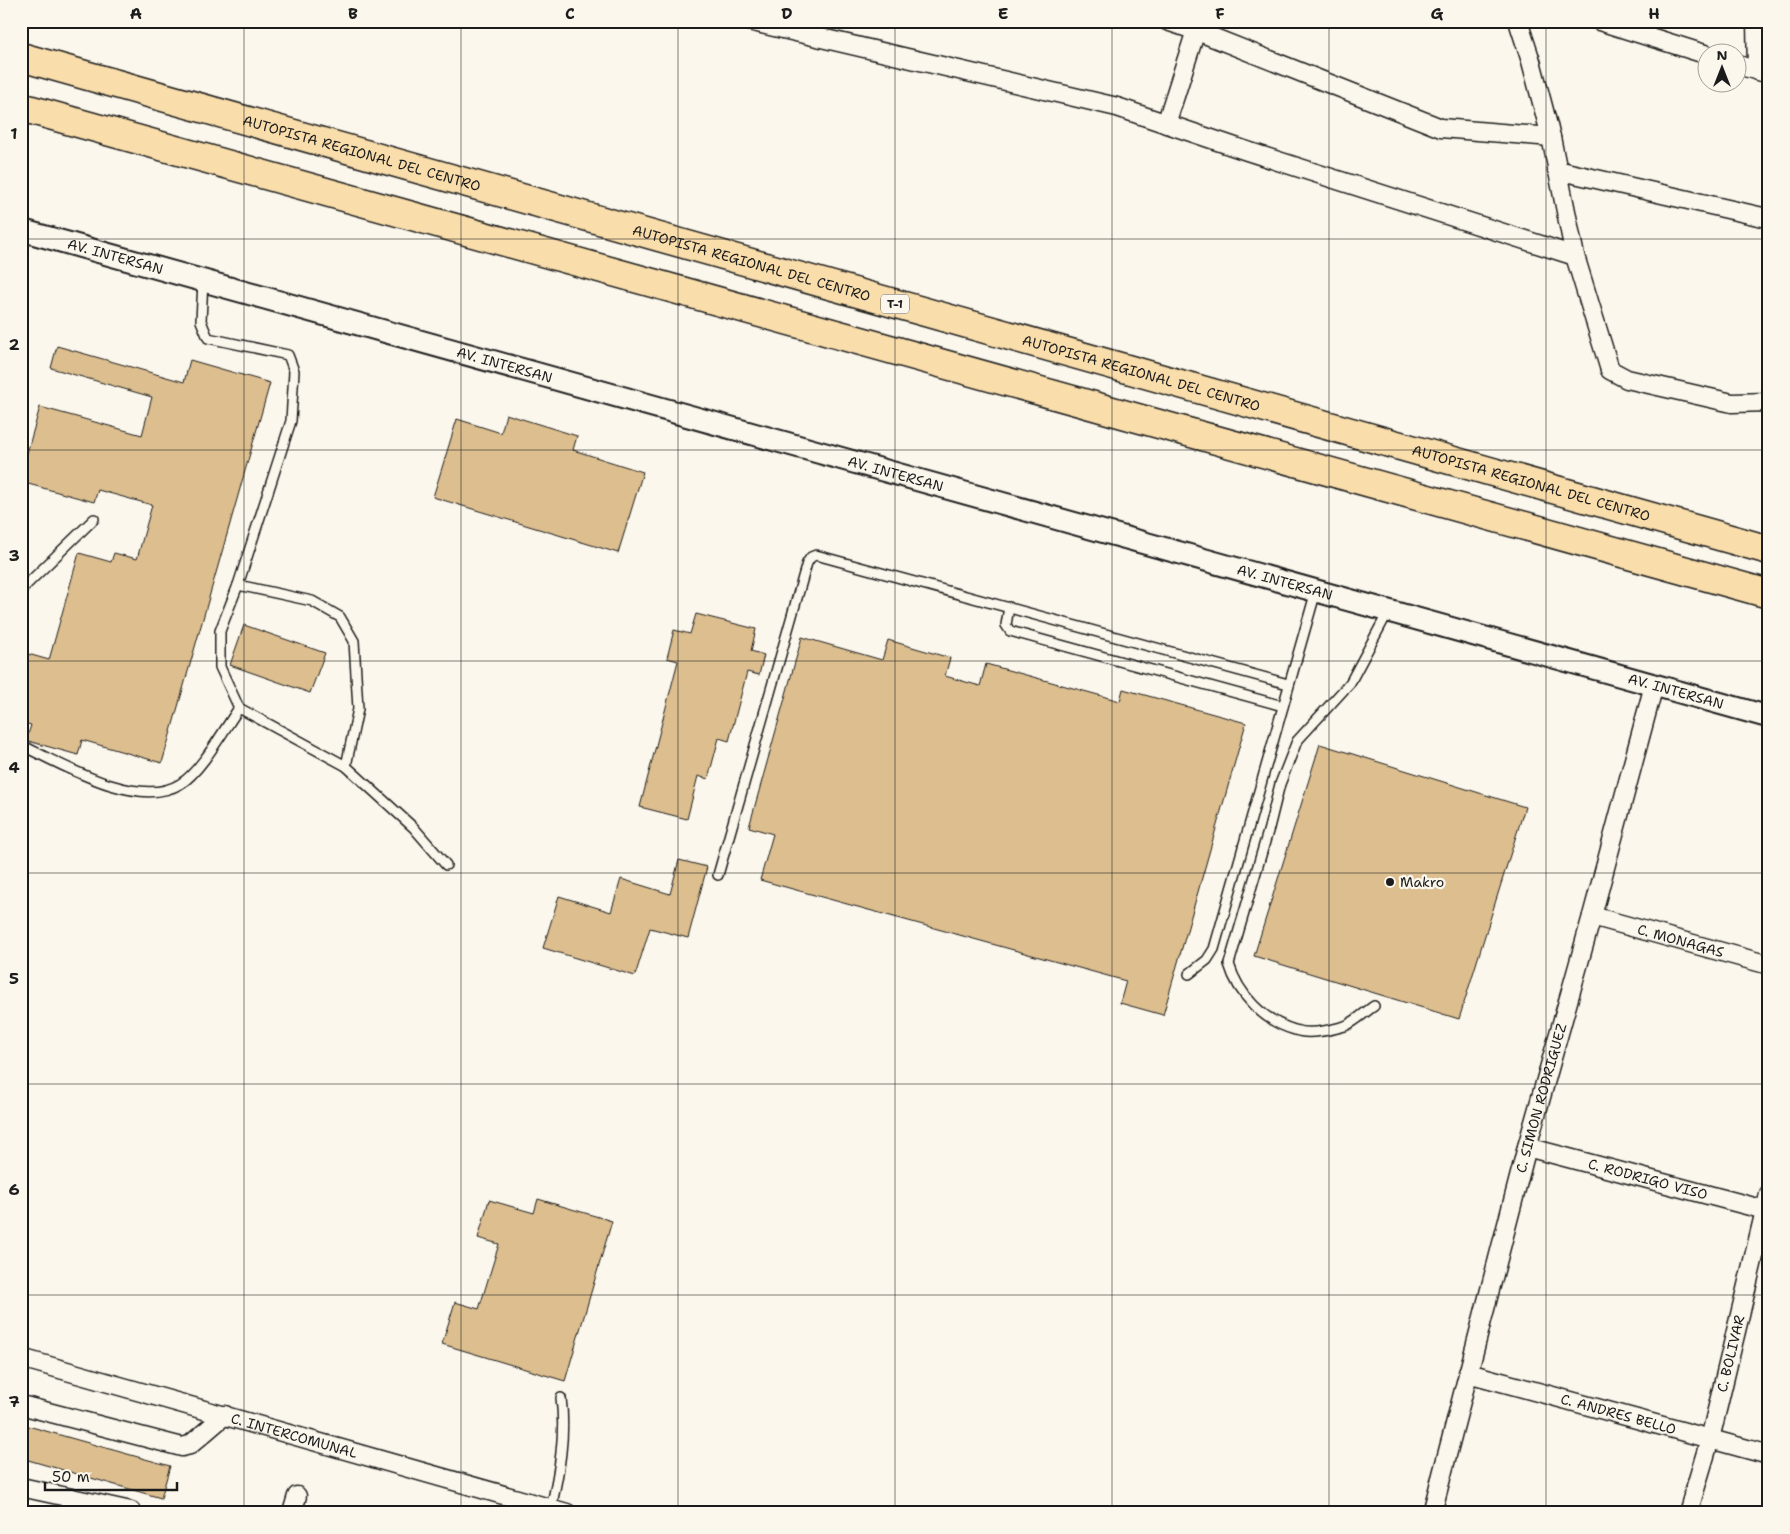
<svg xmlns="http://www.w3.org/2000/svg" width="1790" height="1534" font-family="'Shantell Sans',sans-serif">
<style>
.building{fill:#dcbe8f;stroke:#1c1c1c}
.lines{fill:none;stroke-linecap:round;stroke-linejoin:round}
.service-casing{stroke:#1c1c1c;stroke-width:12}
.minor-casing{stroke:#1c1c1c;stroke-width:21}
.tertiary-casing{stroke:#1c1c1c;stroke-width:25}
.motorway-casing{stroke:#1c1c1c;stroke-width:31}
.service{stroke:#fbf7ec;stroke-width:9}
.minor{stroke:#fbf7ec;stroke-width:18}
.tertiary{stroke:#fbf7ec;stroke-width:21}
.motorway{stroke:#f9ddab;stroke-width:28}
.grid{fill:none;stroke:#1c1c1c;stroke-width:1;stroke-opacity:0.55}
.poi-dot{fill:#1c1c1c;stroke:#fbf7ec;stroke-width:2}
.labels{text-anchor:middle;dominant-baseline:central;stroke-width:4.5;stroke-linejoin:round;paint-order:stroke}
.shield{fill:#fbf7ec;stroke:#5f5e5a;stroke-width:1}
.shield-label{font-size:12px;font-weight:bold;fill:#1c1c1c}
.street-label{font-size:14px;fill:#1c1c1c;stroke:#fbf7ec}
.poi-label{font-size:14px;fill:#1c1c1c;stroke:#fbf7ec;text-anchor:start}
.neatline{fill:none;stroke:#1c1c1c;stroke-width:2}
.grid-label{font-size:16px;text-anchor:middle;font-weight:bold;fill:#1c1c1c}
</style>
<rect width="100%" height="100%" fill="#fbf7ec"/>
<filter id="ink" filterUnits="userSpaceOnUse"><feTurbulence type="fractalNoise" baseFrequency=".02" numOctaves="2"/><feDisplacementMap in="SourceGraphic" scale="10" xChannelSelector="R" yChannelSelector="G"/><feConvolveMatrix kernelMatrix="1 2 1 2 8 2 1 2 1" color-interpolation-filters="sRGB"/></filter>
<g filter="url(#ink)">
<g class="building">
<path d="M 57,346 L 184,382 L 190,360 L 270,383 L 162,763 L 82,740 L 78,755 L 28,741 L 26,741 L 31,725 L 21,722 L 21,652 L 49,660 L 79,553 L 111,562 L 114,553 L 137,559 L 152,505 L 98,490 L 94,502 L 21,482 L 21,474 L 40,407 L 142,435 L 152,397 L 51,368 Z"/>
<path d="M 506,414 L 577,436 L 573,450 L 643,472 L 618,553 L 433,497 L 457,419 L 501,433 Z"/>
<path d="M 696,614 L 756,629 L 751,651 L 764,655 L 759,675 L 747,672 L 729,741 L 719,738 L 708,779 L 698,776 L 687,819 L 640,807 L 678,661 L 667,658 L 674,630 L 690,634 Z"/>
<path d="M 244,625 L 325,653 L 310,693 L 230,665 Z"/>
<path d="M 802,637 L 882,660 L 888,640 L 950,658 L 945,676 L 980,686 L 986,664 L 1120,701 L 1123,689 L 1246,723 L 1163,1015 L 1120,1003 L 1126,981 L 760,880 L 773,834 L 749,827 Z"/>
<path d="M 1320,744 L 1525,807 L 1459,1019 L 1254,956 Z"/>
<path d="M 679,860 L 707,867 L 688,938 L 650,928 L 635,976 L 543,948 L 559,896 L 611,912 L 621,879 L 670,894 Z"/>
<path d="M 538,1199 L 612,1221 L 565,1381 L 442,1344 L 455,1302 L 479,1309 L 499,1244 L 478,1238 L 489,1200 L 534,1213 Z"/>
<path d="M 21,1424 L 170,1466 L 161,1498 L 21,1458 Z"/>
</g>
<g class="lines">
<g class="service-casing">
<g id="service">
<path d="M 203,281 L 201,321 L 208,338 L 288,355 L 294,371 L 291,421 L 238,585 L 220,631 L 220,667 L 239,708 L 346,766 L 414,828 L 446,865"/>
<path d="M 238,585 L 312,601 L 340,617 L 354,641 L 358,709 L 346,766"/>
<path d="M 21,590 L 94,519"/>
<path d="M 1009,607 L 1006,625 L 1010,631 L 1283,706"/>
<path d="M 21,745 C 61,764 138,810 180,784 C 200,773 225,728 239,708"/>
<path d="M 718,875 L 807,563 L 811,557 L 816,555 L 1288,684"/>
<path d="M 1189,974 L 1207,960 L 1214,949 L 1316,591"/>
<path d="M 1374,1006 C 1365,1012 1355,1022 1345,1026 C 1331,1030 1308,1035 1295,1030 C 1263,1021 1238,994 1229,964 L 1269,828 L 1280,784 L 1297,741 L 1350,683 L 1388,612"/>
<path d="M 551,1508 C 559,1473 566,1435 561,1398"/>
</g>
</g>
<g class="minor-casing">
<g id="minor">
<path d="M 749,21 L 1117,107 L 1247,151 L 1575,256"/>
<path d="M 1167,21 L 1197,31 L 1441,128 L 1551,137"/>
<path d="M 1518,21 L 1531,61 L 1551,137 L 1575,256 L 1610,370 L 1627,379 L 1732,403 L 1769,402"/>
<path d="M 1599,21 L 1708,55"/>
<path d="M 1756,21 L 1757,71"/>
<path d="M 1738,65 L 1769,74"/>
<path d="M 1166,124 L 1199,21"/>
<path d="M 1557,170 L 1767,218"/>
<path id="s1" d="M 1592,916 L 1769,965"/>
<path id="s2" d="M 1527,1147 L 1769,1211"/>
<path id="s3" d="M 21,1358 L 567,1513"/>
<path id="s4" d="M 1468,1373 L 1769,1455"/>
<path d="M 21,1405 L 182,1447 L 190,1445 L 225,1415"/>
<path d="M 21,1487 L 131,1511"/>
<path d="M 292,1513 L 297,1496"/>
<path id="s5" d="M 1432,1513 L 1527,1147 L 1592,916 L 1654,685"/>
<path id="s6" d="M 1688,1513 L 1710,1439 L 1769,1194"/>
</g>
</g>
<g class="tertiary-casing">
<g id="tertiary">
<path id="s7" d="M 21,230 L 1769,717"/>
</g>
</g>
<g class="motorway-casing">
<g id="motorway">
<path id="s8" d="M 21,57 L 1769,550"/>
<path d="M 21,107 L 1769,594"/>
</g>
</g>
<use href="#service" class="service"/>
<use href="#minor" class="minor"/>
<use href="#tertiary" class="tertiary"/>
<use href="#motorway" class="motorway"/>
</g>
</g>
<path class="grid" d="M 244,21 L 244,1513M 461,21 L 461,1513M 678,21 L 678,1513M 895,21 L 895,1513M 1112,21 L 1112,1513M 1329,21 L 1329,1513M 1546,21 L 1546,1513M 21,239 L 1769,239M 21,450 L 1769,450M 21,661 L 1769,661M 21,873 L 1769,873M 21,1084 L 1769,1084M 21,1295 L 1769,1295"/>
<circle class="poi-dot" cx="1390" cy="882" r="5"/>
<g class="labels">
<rect class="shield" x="881" y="294.5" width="28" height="19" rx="4"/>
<g class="shield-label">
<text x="895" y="304">T-1</text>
</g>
<g class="street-label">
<text stroke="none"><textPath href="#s8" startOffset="354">AUTOPISTA REGIONAL DEL CENTRO</textPath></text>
<text stroke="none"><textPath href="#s7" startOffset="98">AV. INTERSAN</textPath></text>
<text stroke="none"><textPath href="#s8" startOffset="759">AUTOPISTA REGIONAL DEL CENTRO</textPath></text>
<text stroke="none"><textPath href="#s7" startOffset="502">AV. INTERSAN</textPath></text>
<text stroke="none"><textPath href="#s8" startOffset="1164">AUTOPISTA REGIONAL DEL CENTRO</textPath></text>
<text stroke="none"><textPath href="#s7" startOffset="908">AV. INTERSAN</textPath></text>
<text stroke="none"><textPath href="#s8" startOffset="1569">AUTOPISTA REGIONAL DEL CENTRO</textPath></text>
<text stroke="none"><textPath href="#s7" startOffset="1312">AV. INTERSAN</textPath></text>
<text stroke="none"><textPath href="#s7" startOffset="1718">AV. INTERSAN</textPath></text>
<text stroke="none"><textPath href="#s1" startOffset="92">C. MONAGAS</textPath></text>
<text stroke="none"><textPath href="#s5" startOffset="429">C. SIMON RODRIGUEZ</textPath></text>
<text stroke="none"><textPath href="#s2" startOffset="125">C. RODRIGO VISO</textPath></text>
<text stroke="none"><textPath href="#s6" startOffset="165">C. BOLIVAR</textPath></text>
<text stroke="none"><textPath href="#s4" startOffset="156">C. ANDRES BELLO</textPath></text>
<text stroke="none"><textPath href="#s3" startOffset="284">C. INTERCOMUNAL</textPath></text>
</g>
<g class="poi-label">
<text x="1400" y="882">Makro</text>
</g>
</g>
<rect width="1790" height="1534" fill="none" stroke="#fbf7ec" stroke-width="55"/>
<g transform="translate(1722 68)"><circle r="24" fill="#fbf7ec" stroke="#a29f99"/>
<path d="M0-4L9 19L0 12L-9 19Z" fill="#1c1c1c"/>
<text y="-8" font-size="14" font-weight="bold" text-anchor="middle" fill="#1c1c1c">N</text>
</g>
<path d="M45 1482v8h132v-8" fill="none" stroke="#1c1c1c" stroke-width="2.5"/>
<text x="52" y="1482" font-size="15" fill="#1c1c1c" stroke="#fbf7ec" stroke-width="4" paint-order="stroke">50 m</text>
<rect x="28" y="28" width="1734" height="1478" class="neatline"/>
<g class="grid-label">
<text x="136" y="19">A</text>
<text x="353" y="19">B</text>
<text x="570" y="19">C</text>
<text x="787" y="19">D</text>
<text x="1003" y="19">E</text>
<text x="1220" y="19">F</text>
<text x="1437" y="19">G</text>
<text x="1654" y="19">H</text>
<text x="14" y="139">1</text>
<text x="14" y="350">2</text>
<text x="14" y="561">3</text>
<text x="14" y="773">4</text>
<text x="14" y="984">5</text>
<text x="14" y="1195">6</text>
<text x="14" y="1407">7</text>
</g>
</svg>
